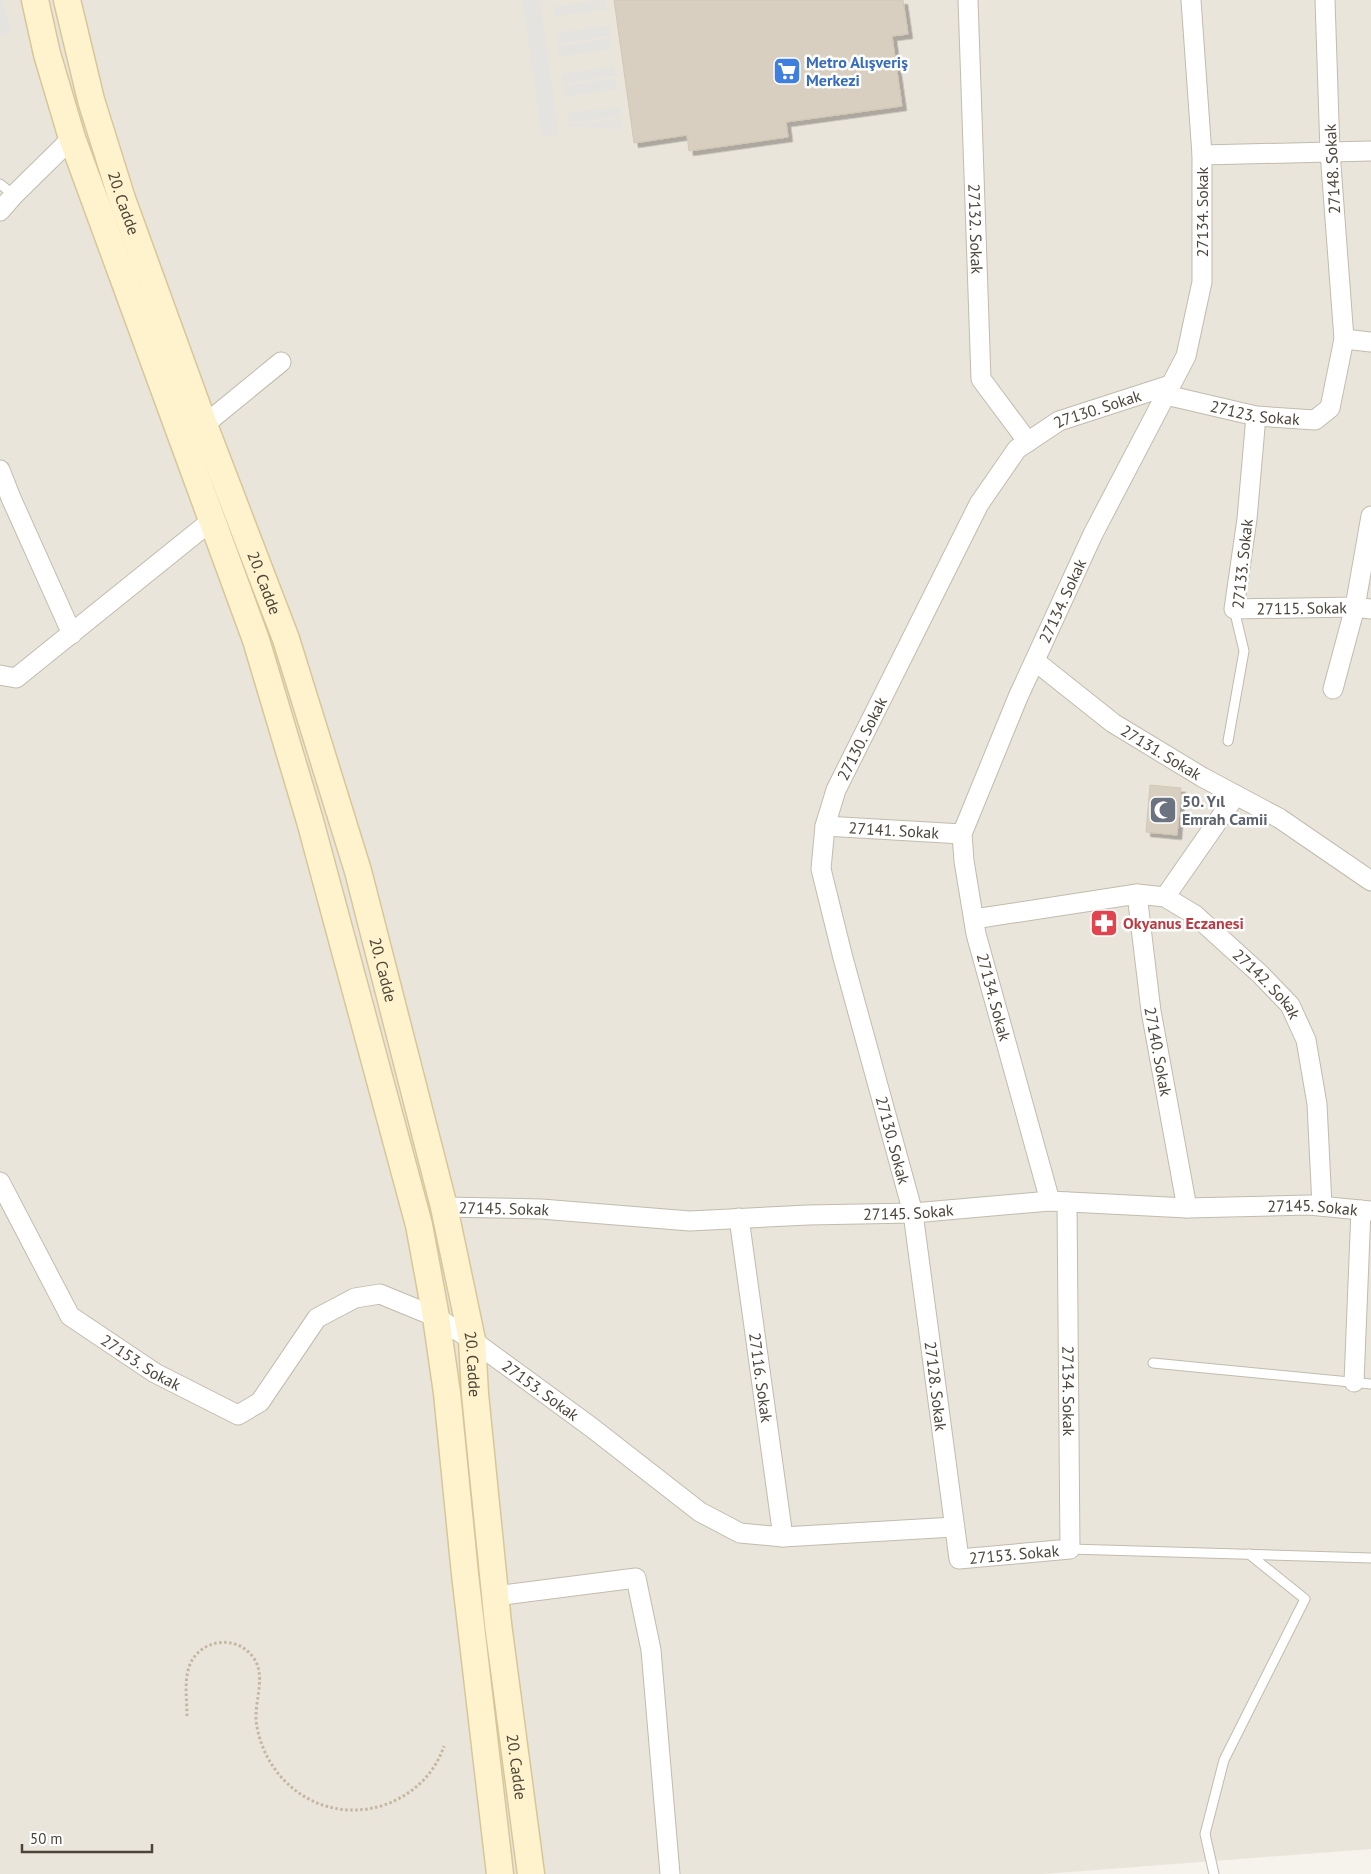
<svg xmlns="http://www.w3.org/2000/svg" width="1371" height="1874" font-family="'PT Sans',sans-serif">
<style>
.residential{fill:#eae5da}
.parking{fill:#e5e3e0}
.building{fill:#d8cfc1;stroke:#d3c7b4;filter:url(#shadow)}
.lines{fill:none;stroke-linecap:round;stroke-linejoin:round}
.lane-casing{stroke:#c2bbae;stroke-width:11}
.street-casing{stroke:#c2bbae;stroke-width:21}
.secondary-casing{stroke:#d6c79b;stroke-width:29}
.path{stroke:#c4b79f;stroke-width:3;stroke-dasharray:2.5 2.5;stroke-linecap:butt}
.lane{stroke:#fff;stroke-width:9}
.street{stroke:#fff;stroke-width:19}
.secondary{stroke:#fff3cd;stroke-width:26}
.labels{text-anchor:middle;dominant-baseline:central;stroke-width:5;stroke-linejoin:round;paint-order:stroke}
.shop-label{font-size:16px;font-weight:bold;fill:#366cbe;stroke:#fff;text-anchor:start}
.street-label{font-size:16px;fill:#4b4439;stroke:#fff}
.worship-label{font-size:16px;font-weight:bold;fill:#5b616d;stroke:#fff;text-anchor:start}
.health-label{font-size:16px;font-weight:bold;fill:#be3a42;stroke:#fff;text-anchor:start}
</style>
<defs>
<filter id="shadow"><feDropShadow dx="4.5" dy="4.5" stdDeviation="0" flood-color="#0004"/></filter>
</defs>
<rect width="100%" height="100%" fill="#f6f3ec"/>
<path class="residential" d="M 0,0 L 1371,0 L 1371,1849 L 1044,1874 L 0,1874 Z"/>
<g class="parking">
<path d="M 0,0 L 1,0 L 12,31 L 0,37 Z"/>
<path d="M 522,0 L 540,0 L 559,135 L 542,137 Z"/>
<path d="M 597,0 L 606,0 L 607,9 L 555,17 L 553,7 Z"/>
<path d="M 609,25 L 610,36 L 558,44 L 556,33 Z"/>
<path d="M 610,38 L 612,49 L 559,57 L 557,46 Z"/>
<path d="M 614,66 L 616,76 L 563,84 L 561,74 Z"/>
<path d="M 616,78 L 617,89 L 565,97 L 563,86 Z"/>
<path d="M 620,107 L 621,117 L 569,123 L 567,113 Z"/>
<path d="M 622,119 L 623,129 L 570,127 L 569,124 Z"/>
</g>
<g class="building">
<path d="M 614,0 L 903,0 L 908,34 L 892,36 L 902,106 L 786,122 L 788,137 L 689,151 L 687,135 L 634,143 Z"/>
<path d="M 1150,785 L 1181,788 L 1177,835 L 1146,832 Z"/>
</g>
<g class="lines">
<g class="lane-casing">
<g id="lane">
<path d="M 0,184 L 14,195"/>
<path d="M 1228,741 L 1244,651 L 1234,609"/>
<path d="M 1153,1363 L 1371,1384"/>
<path d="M 1070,1549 L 1371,1558"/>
<path d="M 1214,1874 L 1205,1834 L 1224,1760 L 1305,1599 L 1249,1554"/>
</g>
</g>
<g class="street-casing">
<g id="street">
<path id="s1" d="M 968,0 L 981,379 L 1028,442"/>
<path d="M 1202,155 L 1371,151"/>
<path d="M 0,211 L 14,195 L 72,138"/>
<path d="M 1344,339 L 1371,342"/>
<path id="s2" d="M 1166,395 L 1256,416 L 1315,420 L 1330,408 L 1344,339 L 1330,152 L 1325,0"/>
<path id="s3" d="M 1256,416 L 1247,519 L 1234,609 L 1355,607 L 1371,609"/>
<path d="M 204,425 L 281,362"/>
<path d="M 0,470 L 11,498 L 72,634"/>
<path id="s4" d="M 1035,661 L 1113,723 L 1202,777 L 1279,818 L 1371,881"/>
<path d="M 0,675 L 16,678 L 211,521"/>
<path d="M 1333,689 L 1355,607 L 1371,516"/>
<path id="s5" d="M 825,826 L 962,834"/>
<path id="s6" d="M 1137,894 L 1151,1011 L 1187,1208"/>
<path d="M 1165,897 L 1236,795"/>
<path id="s7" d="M 974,919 L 1137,894 L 1165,897 L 1195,915 L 1260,974 L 1290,1005 L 1306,1040 L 1317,1104 L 1322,1206"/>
<path id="s8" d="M 0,1182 L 70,1316 L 155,1373 L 238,1415 L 260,1402 L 317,1318 L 355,1298 L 380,1294 L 436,1317 L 472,1340 L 591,1427 L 700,1512 L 740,1533 L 783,1537 L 954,1527"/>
<path id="s9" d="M 1050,1201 L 976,934 L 964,861 L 962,834 L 1018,697 L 1093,534 L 1186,356 L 1202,282 L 1202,155 L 1191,0"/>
<path id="s10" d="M 1067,1202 L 1070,1549 L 959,1559 L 913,1213 L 843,958 L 821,869 L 825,826 L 836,790 L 979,504 L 1017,449 L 1059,421 L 1170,385"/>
<path id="s11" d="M 444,1207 L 541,1209 L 690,1221 L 808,1215 L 913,1213 L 1050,1201 L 1187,1208 L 1309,1205 L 1371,1211"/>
<path id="s12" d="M 739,1218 L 783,1537"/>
<path d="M 1354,1382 L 1361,1210"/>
<path d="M 495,1596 L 636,1578 L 651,1650 L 670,1874"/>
</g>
</g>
<g class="secondary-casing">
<g id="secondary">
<path d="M 35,0 L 47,54 L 72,138 L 256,640 L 310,821 L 419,1225 L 436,1317 L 447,1393 L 465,1574 L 500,1874"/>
<path id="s13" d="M 67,0 L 91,100 L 122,199 L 204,425 L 286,639 L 358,871 L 444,1207 L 472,1340 L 475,1394 L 498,1624 L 531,1874"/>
</g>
</g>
<path class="path" d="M 187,1716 C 187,1701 184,1682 189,1667 C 198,1640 235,1633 253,1657 C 268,1677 252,1704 257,1727 C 268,1785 323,1823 381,1806 C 410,1797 434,1776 444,1746"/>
<use href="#lane" class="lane"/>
<use href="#street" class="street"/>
<use href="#secondary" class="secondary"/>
</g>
<defs>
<g id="supermarket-square" transform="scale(1.4375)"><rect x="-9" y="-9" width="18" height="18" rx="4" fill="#3f7fe0" stroke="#fff"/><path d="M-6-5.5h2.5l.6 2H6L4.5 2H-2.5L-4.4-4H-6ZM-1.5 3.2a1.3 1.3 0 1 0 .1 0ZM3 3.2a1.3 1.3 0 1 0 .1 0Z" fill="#fff"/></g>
<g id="mosque-square" transform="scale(1.4375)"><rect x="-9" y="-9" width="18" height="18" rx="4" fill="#6b7280" stroke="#fff"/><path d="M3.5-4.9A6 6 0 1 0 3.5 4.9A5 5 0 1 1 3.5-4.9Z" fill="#fff"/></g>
<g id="pharmacy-square" transform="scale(1.4375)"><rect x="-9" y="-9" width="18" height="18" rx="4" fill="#e0444e" stroke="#fff"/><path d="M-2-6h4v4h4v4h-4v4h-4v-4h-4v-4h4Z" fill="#fff"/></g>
</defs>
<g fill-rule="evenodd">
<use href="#supermarket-square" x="787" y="71"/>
<use href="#mosque-square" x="1163" y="810"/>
<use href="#pharmacy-square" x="1104" y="923"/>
</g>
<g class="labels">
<g class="shop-label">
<text x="806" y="62">Metro Alışveriş<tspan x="806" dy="18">Merkezi</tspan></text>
</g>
<g class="street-label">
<text transform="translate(1332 169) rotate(-93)">27148. Sokak</text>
<text stroke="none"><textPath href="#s13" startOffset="211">20. Cadde</textPath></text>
<text transform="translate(1202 212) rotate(-90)">27134. Sokak</text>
<text stroke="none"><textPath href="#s1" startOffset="229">27132. Sokak</textPath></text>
<text stroke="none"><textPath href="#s10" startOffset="1722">27130. Sokak</textPath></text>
<text stroke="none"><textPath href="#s2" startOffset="91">27123. Sokak</textPath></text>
<text transform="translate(1242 564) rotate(-84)">27133. Sokak</text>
<text stroke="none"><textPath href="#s13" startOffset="616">20. Cadde</textPath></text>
<text stroke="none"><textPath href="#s9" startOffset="632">27134. Sokak</textPath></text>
<text stroke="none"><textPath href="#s3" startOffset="262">27115. Sokak</textPath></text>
<text stroke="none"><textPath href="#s10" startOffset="1302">27130. Sokak</textPath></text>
<text stroke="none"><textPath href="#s4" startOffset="156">27131. Sokak</textPath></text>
<text stroke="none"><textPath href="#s5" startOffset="69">27141. Sokak</textPath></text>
<text stroke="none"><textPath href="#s13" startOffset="1021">20. Cadde</textPath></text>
<text stroke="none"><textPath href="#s7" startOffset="328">27142. Sokak</textPath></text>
<text transform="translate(994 997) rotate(75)">27134. Sokak</text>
<text stroke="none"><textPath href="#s6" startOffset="159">27140. Sokak</textPath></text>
<text transform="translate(893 1140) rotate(75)">27130. Sokak</text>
<text stroke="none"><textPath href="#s11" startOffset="870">27145. Sokak</textPath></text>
<text stroke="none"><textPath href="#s11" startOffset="60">27145. Sokak</textPath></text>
<text stroke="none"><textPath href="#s11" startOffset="465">27145. Sokak</textPath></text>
<text stroke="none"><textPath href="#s8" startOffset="236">27153. Sokak</textPath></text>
<text stroke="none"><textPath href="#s13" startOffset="1426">20. Cadde</textPath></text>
<text stroke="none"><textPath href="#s12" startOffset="161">27116. Sokak</textPath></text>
<text transform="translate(936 1386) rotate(83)">27128. Sokak</text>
<text stroke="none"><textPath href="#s8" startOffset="730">27153. Sokak</textPath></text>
<text stroke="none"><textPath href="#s10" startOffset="189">27134. Sokak</textPath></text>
<text transform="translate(1014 1554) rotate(-5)">27153. Sokak</text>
<text stroke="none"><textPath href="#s13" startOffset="1831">20. Cadde</textPath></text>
</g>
<g class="worship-label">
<text x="1182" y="801">50. Yıl<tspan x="1182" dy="18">Emrah Camii</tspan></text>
</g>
<g class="health-label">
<text x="1123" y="923">Okyanus Eczanesi</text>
</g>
</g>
<path d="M22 1844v8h130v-8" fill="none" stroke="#4b4439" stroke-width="2.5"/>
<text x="30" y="1844" font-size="15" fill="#4b4439" stroke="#ffffff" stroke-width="4" paint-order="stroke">50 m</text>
</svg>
